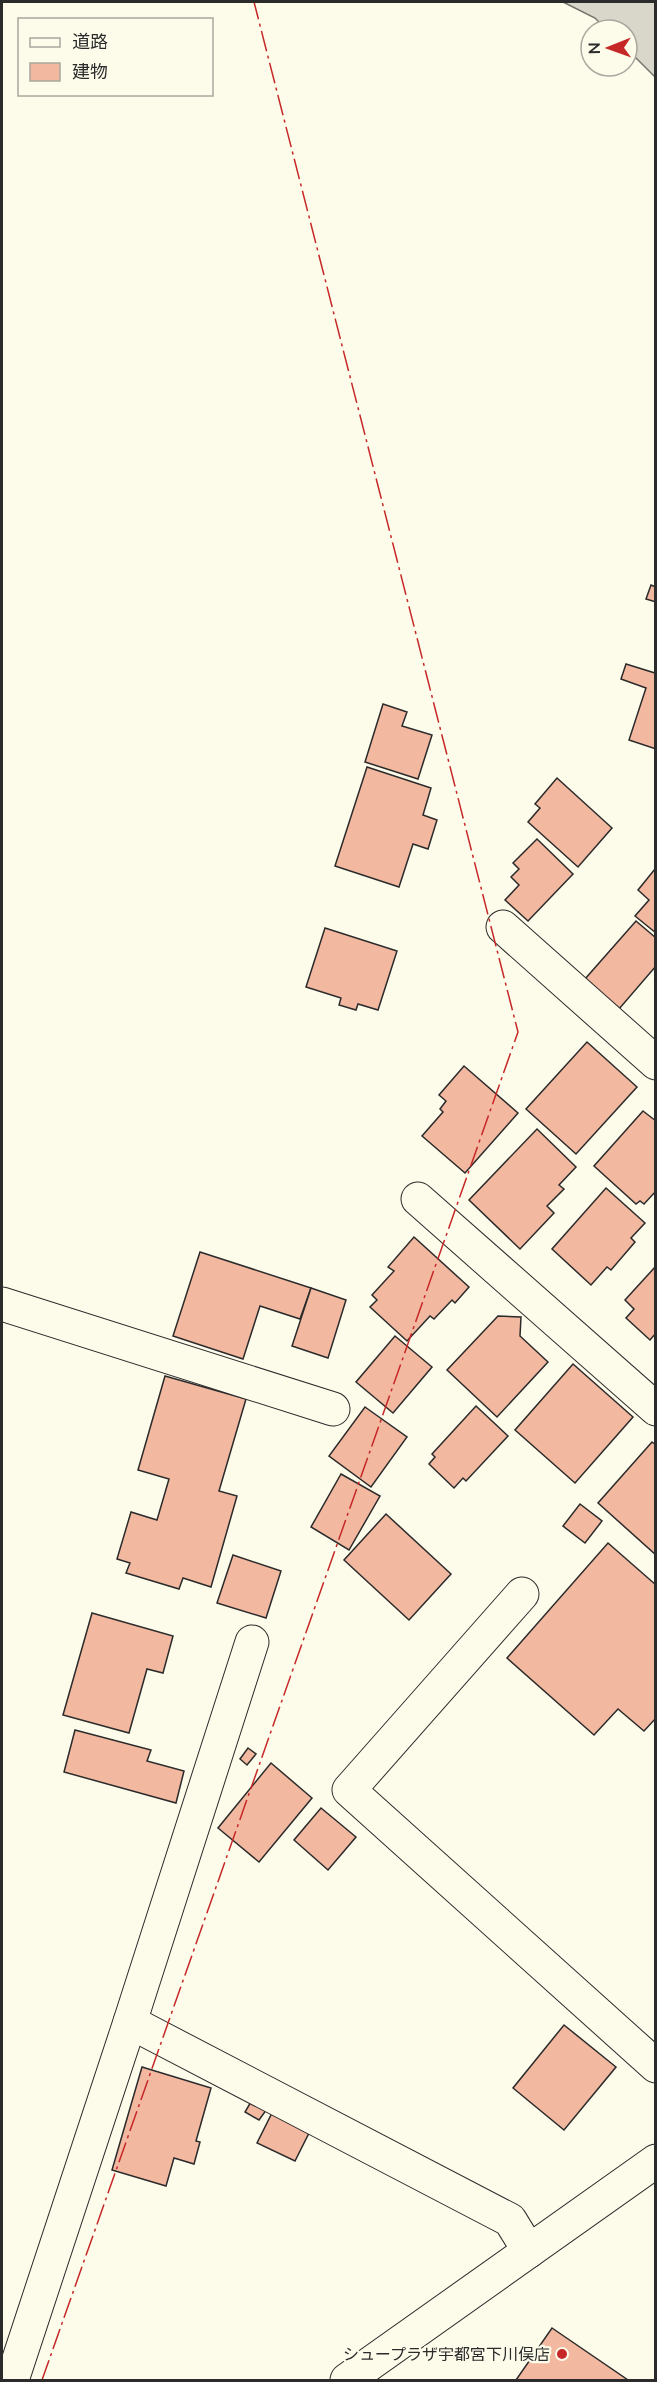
<svg xmlns="http://www.w3.org/2000/svg" width="657" height="2382" font-family="Mulish,'Noto Sans JP',sans-serif">
<style>
.water{fill:#d8d7c9;stroke:#74746e;stroke-width:1.5}
.building{fill:#f2b8a0;stroke:#2b2b2b;stroke-width:1.5}
.lines{fill:none;stroke-linecap:round;stroke-linejoin:round}
.minor-casing{stroke:#2b2b2b;stroke-width:35}
.tertiary-casing{stroke:#2b2b2b;stroke-width:35}
.minor{stroke:#fdfbea;stroke-width:33}
.tertiary{stroke:#fdfbea;stroke-width:33}
.power{stroke:#c62828;stroke-width:1.5;stroke-dasharray:21 4.5 3 4.5;stroke-linecap:butt}
.poi-dot{fill:#c62828;stroke:#fdfbea;stroke-width:2}
.labels{text-anchor:middle;dominant-baseline:central;stroke-width:4.5;stroke-linejoin:round;paint-order:stroke}
.poi-label{font-size:16px;fill:#2b2b2b;stroke:#fdfbea;text-anchor:end}
</style>
<rect width="100%" height="100%" fill="#fdfbea"/>
<path class="water" d="M 563,2 L 655,2 L 655,77 L 627,49 L 627,30 L 607,30 L 595,18 Z"/>
<g class="building">
<path d="M 651,585 L 656,587 L 656,602 L 646,599 Z"/>
<path d="M 626,664 L 655,673 L 656,670 L 656,749 L 629,740 L 646,688 L 621,679 Z"/>
<path d="M 383,704 L 407,712 L 402,726 L 432,735 L 418,779 L 365,762 Z"/>
<path d="M 367,767 L 431,788 L 423,815 L 437,820 L 428,849 L 413,844 L 399,887 L 335,866 Z"/>
<path d="M 557,778 L 612,828 L 578,867 L 528,822 L 540,808 L 535,804 Z"/>
<path d="M 537,839 L 573,874 L 528,921 L 505,900 L 519,885 L 511,877 L 519,869 L 513,863 Z"/>
<path d="M 655,869 L 656,869 L 656,933 L 635,916 L 649,900 L 638,890 Z"/>
<path d="M 636,921 L 656,938 L 656,966 L 619,1009 L 585,979 Z"/>
<path d="M 325,928 L 397,951 L 378,1010 L 358,1004 L 356,1010 L 339,1005 L 341,998 L 306,987 Z"/>
<path d="M 587,1042 L 637,1087 L 576,1154 L 526,1109 Z"/>
<path d="M 464,1066 L 518,1113 L 465,1173 L 422,1136 L 443,1112 L 440,1109 L 446,1101 L 439,1095 Z"/>
<path d="M 643,1111 L 656,1121 L 656,1191 L 644,1204 L 640,1201 L 636,1204 L 594,1166 Z"/>
<path d="M 537,1129 L 576,1167 L 559,1185 L 564,1189 L 547,1206 L 554,1213 L 520,1249 L 469,1200 Z"/>
<path d="M 606,1188 L 645,1223 L 631,1238 L 635,1242 L 611,1270 L 607,1267 L 591,1285 L 552,1249 Z"/>
<path d="M 414,1237 L 469,1287 L 455,1303 L 452,1300 L 434,1319 L 430,1316 L 407,1341 L 370,1307 L 377,1300 L 372,1295 L 394,1271 L 388,1267 Z"/>
<path d="M 200,1252 L 311,1288 L 300,1319 L 260,1306 L 243,1359 L 173,1336 Z"/>
<path d="M 656,1266 L 656,1333 L 650,1340 L 626,1318 L 634,1309 L 625,1300 Z"/>
<path d="M 311,1288 L 346,1300 L 328,1358 L 292,1346 Z"/>
<path d="M 498,1316 L 521,1317 L 520,1336 L 548,1362 L 497,1417 L 447,1370 Z"/>
<path d="M 395,1336 L 432,1367 L 393,1413 L 356,1382 Z"/>
<path d="M 573,1364 L 633,1417 L 575,1483 L 515,1430 Z"/>
<path d="M 165,1376 L 246,1399 L 219,1491 L 237,1496 L 211,1587 L 183,1578 L 179,1589 L 126,1573 L 130,1563 L 117,1559 L 131,1512 L 157,1520 L 169,1479 L 138,1470 Z"/>
<path d="M 476,1406 L 508,1436 L 466,1481 L 463,1478 L 454,1488 L 429,1464 L 435,1457 L 432,1454 Z"/>
<path d="M 365,1407 L 407,1437 L 371,1487 L 329,1456 Z"/>
<path d="M 652,1442 L 656,1445 L 656,1555 L 598,1503 Z"/>
<path d="M 341,1474 L 380,1496 L 349,1550 L 311,1527 Z"/>
<path d="M 580,1504 L 602,1521 L 585,1543 L 563,1526 Z"/>
<path d="M 386,1514 L 451,1574 L 409,1620 L 344,1560 Z"/>
<path d="M 608,1543 L 656,1585 L 656,1718 L 644,1731 L 618,1709 L 594,1735 L 507,1658 Z"/>
<path d="M 233,1555 L 281,1571 L 266,1618 L 217,1603 Z"/>
<path d="M 92,1613 L 173,1636 L 163,1673 L 147,1669 L 129,1733 L 63,1715 Z"/>
<path d="M 75,1730 L 151,1750 L 147,1761 L 184,1771 L 176,1803 L 64,1772 Z"/>
<path d="M 248,1748 L 256,1754 L 247,1765 L 240,1759 Z"/>
<path d="M 271,1763 L 312,1798 L 259,1862 L 218,1828 Z"/>
<path d="M 321,1808 L 356,1837 L 328,1870 L 294,1840 Z"/>
<path d="M 564,2025 L 616,2067 L 564,2130 L 513,2088 Z"/>
<path d="M 142,2067 L 211,2088 L 196,2141 L 200,2142 L 194,2164 L 174,2158 L 166,2186 L 112,2170 Z"/>
<path d="M 252,2100 L 267,2109 L 259,2120 L 245,2112 Z"/>
<path d="M 272,2113 L 310,2131 L 295,2161 L 257,2143 Z"/>
<path d="M 552,2328 L 628,2380 L 516,2380 Z"/>
</g>
<g class="lines">
<g class="minor-casing">
<g id="minor">
<path d="M 503,927 L 656,1063"/>
<path d="M 418,1199 L 656,1409"/>
<path d="M 2,1304 L 333,1409"/>
<path d="M 522,1594 L 349,1790 L 656,2066"/>
<path d="M 130,2022 L 510,2220 L 529,2251"/>
<path d="M 12,2380 L 130,2022 L 252,1642"/>
</g>
</g>
<g class="tertiary-casing">
<path id="tertiary" d="M 347,2380 L 656,2161"/>
</g>
<use href="#minor" class="minor"/>
<use href="#tertiary" class="tertiary"/>
<path class="power" d="M 42,2380 L 518,1032 L 254,2"/>
</g>
<circle class="poi-dot" cx="562" cy="2354" r="6"/>
<g class="labels">
<g class="poi-label">
<text x="550" y="2354">シュープラザ宇都宮下川俣店</text>
</g>
</g>
<rect width="657" height="2382" fill="none" stroke="#2b2b2b" stroke-width="6"/>
<rect x="18" y="18" width="195" height="78" fill="#fdfbea" stroke="#a9a89e" stroke-width="1.5"/>
<rect x="30" y="38" width="30" height="9" fill="#fdfbea" stroke="#a9a89e" stroke-width="1.5"/>
<text x="72" y="48" font-size="18" fill="#2b2b2b">道路</text>
<rect x="30" y="63" width="30" height="18" fill="#f2b8a0" stroke="#a9a89e" stroke-width="1.5"/>
<text x="72" y="78" font-size="18" fill="#2b2b2b">建物</text>
<g transform="translate(609 48) rotate(269)"><circle r="28" fill="#fdfbea" stroke="#a9a89e" stroke-width="1.5"/>
<path d="M0-4.5L10 22L0 15L-10 22Z" fill="#c62828"/>
<text y="-9" font-size="16" font-weight="bold" text-anchor="middle" fill="#2b2b2b">N</text>
</g>
</svg>
